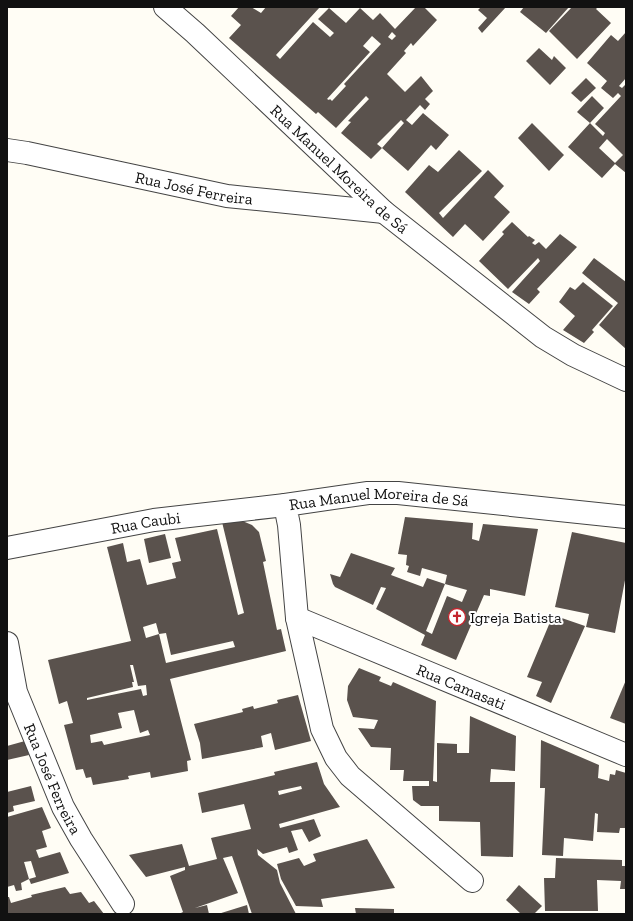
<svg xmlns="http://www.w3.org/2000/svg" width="633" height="921" font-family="'Zilla Slab',serif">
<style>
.building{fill:#5a524d;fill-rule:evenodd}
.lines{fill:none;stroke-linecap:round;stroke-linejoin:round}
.minor-casing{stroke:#444;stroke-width:24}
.minor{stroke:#fff;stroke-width:22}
.labels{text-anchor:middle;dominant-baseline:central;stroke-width:4;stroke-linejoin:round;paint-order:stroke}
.street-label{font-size:16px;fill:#111;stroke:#fff}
.poi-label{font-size:16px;fill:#111;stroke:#fff;text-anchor:start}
</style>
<rect width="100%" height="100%" fill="#fffdf5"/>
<g class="building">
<path d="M 239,7 L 251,7 L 261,13 L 266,7 L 320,7 L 276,55 L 280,59 L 313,22 L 330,37 L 334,33 L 318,19 L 329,8 L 346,23 L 360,8 L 373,20 L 380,13 L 395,29 L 416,7 L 424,7 L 437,20 L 413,46 L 411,43 L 404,51 L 406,53 L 387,74 L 405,92 L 421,76 L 433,91 L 425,99 L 430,104 L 425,110 L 420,105 L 406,120 L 412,125 L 423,113 L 449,135 L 436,150 L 431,145 L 408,171 L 382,148 L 404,123 L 401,120 L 377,144 L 382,148 L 371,159 L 341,133 L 351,122 L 348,121 L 369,99 L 366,96 L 336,128 L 318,112 L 316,114 L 229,38 L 241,25 L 231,16 ZM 392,32 L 396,36 L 392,40 L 388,37 ZM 372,36 L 381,44 L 344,84 L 346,86 L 332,101 L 330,99 L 329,100 L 327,99 L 370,52 L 363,46 Z"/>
<path d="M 481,7 L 506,7 L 482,33 L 478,28 L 487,18 L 478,10 Z"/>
<path d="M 524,7 L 569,7 L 546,33 L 520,12 Z"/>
<path d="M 572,7 L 598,7 L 596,9 L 611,23 L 577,59 L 549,31 Z"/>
<path d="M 626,32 L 626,78 L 619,86 L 622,88 L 626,84 L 626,173 L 615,164 L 602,178 L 568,147 L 590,123 L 577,112 L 592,96 L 604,108 L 590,123 L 603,136 L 605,133 L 595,124 L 621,96 L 618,93 L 613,98 L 601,88 L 607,81 L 587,63 L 611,35 L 618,41 ZM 607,139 L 623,155 L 615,163 L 599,148 Z"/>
<path d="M 539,48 L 552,60 L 554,56 L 566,68 L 550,85 L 526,61 Z"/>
<path d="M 586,78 L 596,88 L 581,102 L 571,93 Z"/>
<path d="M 532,123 L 564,155 L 549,171 L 518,138 Z"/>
<path d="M 459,150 L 482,171 L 439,213 L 443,218 L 488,170 L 504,186 L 494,197 L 510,212 L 483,241 L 465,224 L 453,237 L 405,192 L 429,165 L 438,172 Z"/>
<path d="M 512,222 L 528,237 L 529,236 L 535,240 L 532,243 L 535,245 L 539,242 L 546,249 L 560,234 L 577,247 L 537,289 L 540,292 L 529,304 L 512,292 L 540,261 L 538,258 L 508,289 L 479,261 L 504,234 L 502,232 Z"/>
<path d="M 594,258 L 626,282 L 626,349 L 599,325 L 618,303 L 582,273 Z"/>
<path d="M 583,282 L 613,306 L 592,330 L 594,332 L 584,343 L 563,330 L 575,316 L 559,302 L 570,287 L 575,290 Z"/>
<path d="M 405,517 L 473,523 L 472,539 L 479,541 L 483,524 L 538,529 L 525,596 L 490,589 L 490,596 L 484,595 L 456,660 L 421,645 L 425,635 L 376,609 L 386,588 L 381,587 L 373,605 L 335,587 L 333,584 L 330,574 L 340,577 L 351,553 L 395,568 L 391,575 L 423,587 L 427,578 L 445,584 L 447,575 L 422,568 L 420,576 L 407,572 L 409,566 L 406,565 L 407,555 L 398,554 ZM 445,584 L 467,590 L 462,602 L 447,596 L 432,634 L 426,631 Z"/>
<path d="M 240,520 L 252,525 L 259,532 L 266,561 L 263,562 L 277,630 L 281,629 L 286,651 L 170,679 L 191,760 L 187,761 L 188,771 L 151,778 L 150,772 L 128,776 L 129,779 L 93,785 L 91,777 L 86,778 L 83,769 L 76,770 L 64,725 L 73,723 L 67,701 L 59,704 L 48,660 L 131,641 L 107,547 L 123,543 L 127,562 L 140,559 L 147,585 L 176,578 L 172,563 L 181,561 L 175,538 L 217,529 L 238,615 L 244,613 L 222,522 ZM 156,623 L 159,634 L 146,638 L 143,627 ZM 166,633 L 171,655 L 233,641 L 235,647 L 166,663 L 159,634 ZM 130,665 L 133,665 L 138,686 L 146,685 L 147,695 L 143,696 L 141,689 L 87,700 L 87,698 L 133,687 L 132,682 L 134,682 ZM 134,710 L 140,733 L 148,730 L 150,735 L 104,745 L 102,741 L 91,743 L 90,735 L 122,728 L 118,713 Z"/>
<path d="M 572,532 L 626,543 L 626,575 L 615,633 L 586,627 L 589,614 L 555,607 Z"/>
<path d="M 165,534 L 171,558 L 149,563 L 144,539 Z"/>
<path d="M 553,615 L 585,626 L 551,703 L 536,696 L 542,682 L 527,677 Z"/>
<path d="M 359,668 L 381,677 L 379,681 L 391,686 L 393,682 L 436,701 L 433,781 L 437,782 L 437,743 L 457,744 L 457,753 L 469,753 L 470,716 L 516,736 L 515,771 L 491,769 L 490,782 L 515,782 L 513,857 L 481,856 L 480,822 L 439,821 L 439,806 L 421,806 L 413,800 L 412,786 L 429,786 L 429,781 L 403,781 L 404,770 L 390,770 L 391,748 L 371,747 L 358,728 L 374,729 L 378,720 L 353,717 L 347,700 L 348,686 Z"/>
<path d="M 626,680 L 626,724 L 610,718 Z"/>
<path d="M 298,695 L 311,741 L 275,750 L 271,733 L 261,736 L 263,747 L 202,759 L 200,743 L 194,724 L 243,712 L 242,709 L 253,706 L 254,709 L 278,703 L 277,700 Z"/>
<path d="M 541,740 L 599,765 L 598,778 L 609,781 L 610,774 L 615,775 L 616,770 L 626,773 L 625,828 L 620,828 L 619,833 L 597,832 L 598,814 L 595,813 L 593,841 L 564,838 L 563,856 L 542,855 L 545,788 L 540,788 Z"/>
<path d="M 25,741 L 29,755 L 7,760 L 7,746 Z"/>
<path d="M 317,762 L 324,784 L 340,807 L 279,824 L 280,828 L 314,819 L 321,836 L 309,842 L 302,829 L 291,831 L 298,850 L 289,853 L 287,847 L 263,854 L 257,849 L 258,855 L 277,870 L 280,883 L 296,914 L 252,914 L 232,856 L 223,858 L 238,893 L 195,908 L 207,905 L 209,914 L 179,914 L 183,912 L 170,876 L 185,870 L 185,867 L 146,877 L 129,855 L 182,844 L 189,866 L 217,859 L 211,838 L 251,829 L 244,804 L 202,813 L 198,793 L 275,775 L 274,772 ZM 301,786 L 302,789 L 279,795 L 278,791 Z"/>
<path d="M 31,786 L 35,801 L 13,806 L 14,811 L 7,813 L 7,792 Z"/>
<path d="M 42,807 L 51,828 L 42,831 L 47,847 L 36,850 L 39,858 L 60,852 L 69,873 L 31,884 L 29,879 L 21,883 L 22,890 L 16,891 L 14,885 L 7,887 L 7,817 ZM 31,861 L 36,877 L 29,879 L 24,862 Z"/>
<path d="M 367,839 L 395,888 L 321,899 L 323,907 L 296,906 L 281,879 L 277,864 L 299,858 L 304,866 L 316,861 L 313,854 Z"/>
<path d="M 556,858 L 622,860 L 622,866 L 626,866 L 626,889 L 620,889 L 621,881 L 597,880 L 598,911 L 545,911 L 544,878 L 555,878 Z"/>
<path d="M 519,885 L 542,906 L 534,914 L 521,914 L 506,900 Z"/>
<path d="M 65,887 L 70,894 L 81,892 L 89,903 L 94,901 L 104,914 L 7,914 L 7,897 L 9,897 L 11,903 L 32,897 L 31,895 Z"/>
<path d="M 247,905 L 249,914 L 218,914 Z"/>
<path d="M 355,908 L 394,909 L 394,914 L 356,914 Z"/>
</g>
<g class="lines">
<g class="minor-casing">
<g id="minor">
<path id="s1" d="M 165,7 L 195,33 L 384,212 L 543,337 L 573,355 L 626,380"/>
<path id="s2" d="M 7,150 L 27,153 L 227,196 L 384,212"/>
<path id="s3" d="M 7,548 L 154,520 L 285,505"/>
<path id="s4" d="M 297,618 L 626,755"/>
<path id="s5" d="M 7,643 L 16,692 L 63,807 L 81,839 L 123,904"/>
<path id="s6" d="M 472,881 L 350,776 L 336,758 L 322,729 L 297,618 L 289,525 L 285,505 L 368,493 L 398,493 L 626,517"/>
</g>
</g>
<use href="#minor" class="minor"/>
</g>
<defs>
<g id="church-ring" transform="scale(0.9)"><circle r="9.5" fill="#fff" stroke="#c4262e" stroke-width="1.5"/><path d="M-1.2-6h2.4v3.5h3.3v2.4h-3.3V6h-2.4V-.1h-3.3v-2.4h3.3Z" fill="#c4262e"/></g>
</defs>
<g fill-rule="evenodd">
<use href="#church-ring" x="457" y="617"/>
</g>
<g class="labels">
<g class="street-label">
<text stroke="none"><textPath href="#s1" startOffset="238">Rua Manuel Moreira de Sá</textPath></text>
<text stroke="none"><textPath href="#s2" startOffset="191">Rua José Ferreira</textPath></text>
<text stroke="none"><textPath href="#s6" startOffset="538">Rua Manuel Moreira de Sá</textPath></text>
<text stroke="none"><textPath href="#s3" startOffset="141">Rua Caubi</textPath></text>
<text stroke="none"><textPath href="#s4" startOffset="178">Rua Camasati</textPath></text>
<text stroke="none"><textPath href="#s5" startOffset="144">Rua José Ferreira</textPath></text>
</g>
<g class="poi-label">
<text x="470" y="617">Igreja Batista</text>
</g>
</g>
<rect width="633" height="921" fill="none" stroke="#111111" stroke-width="16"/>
</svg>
